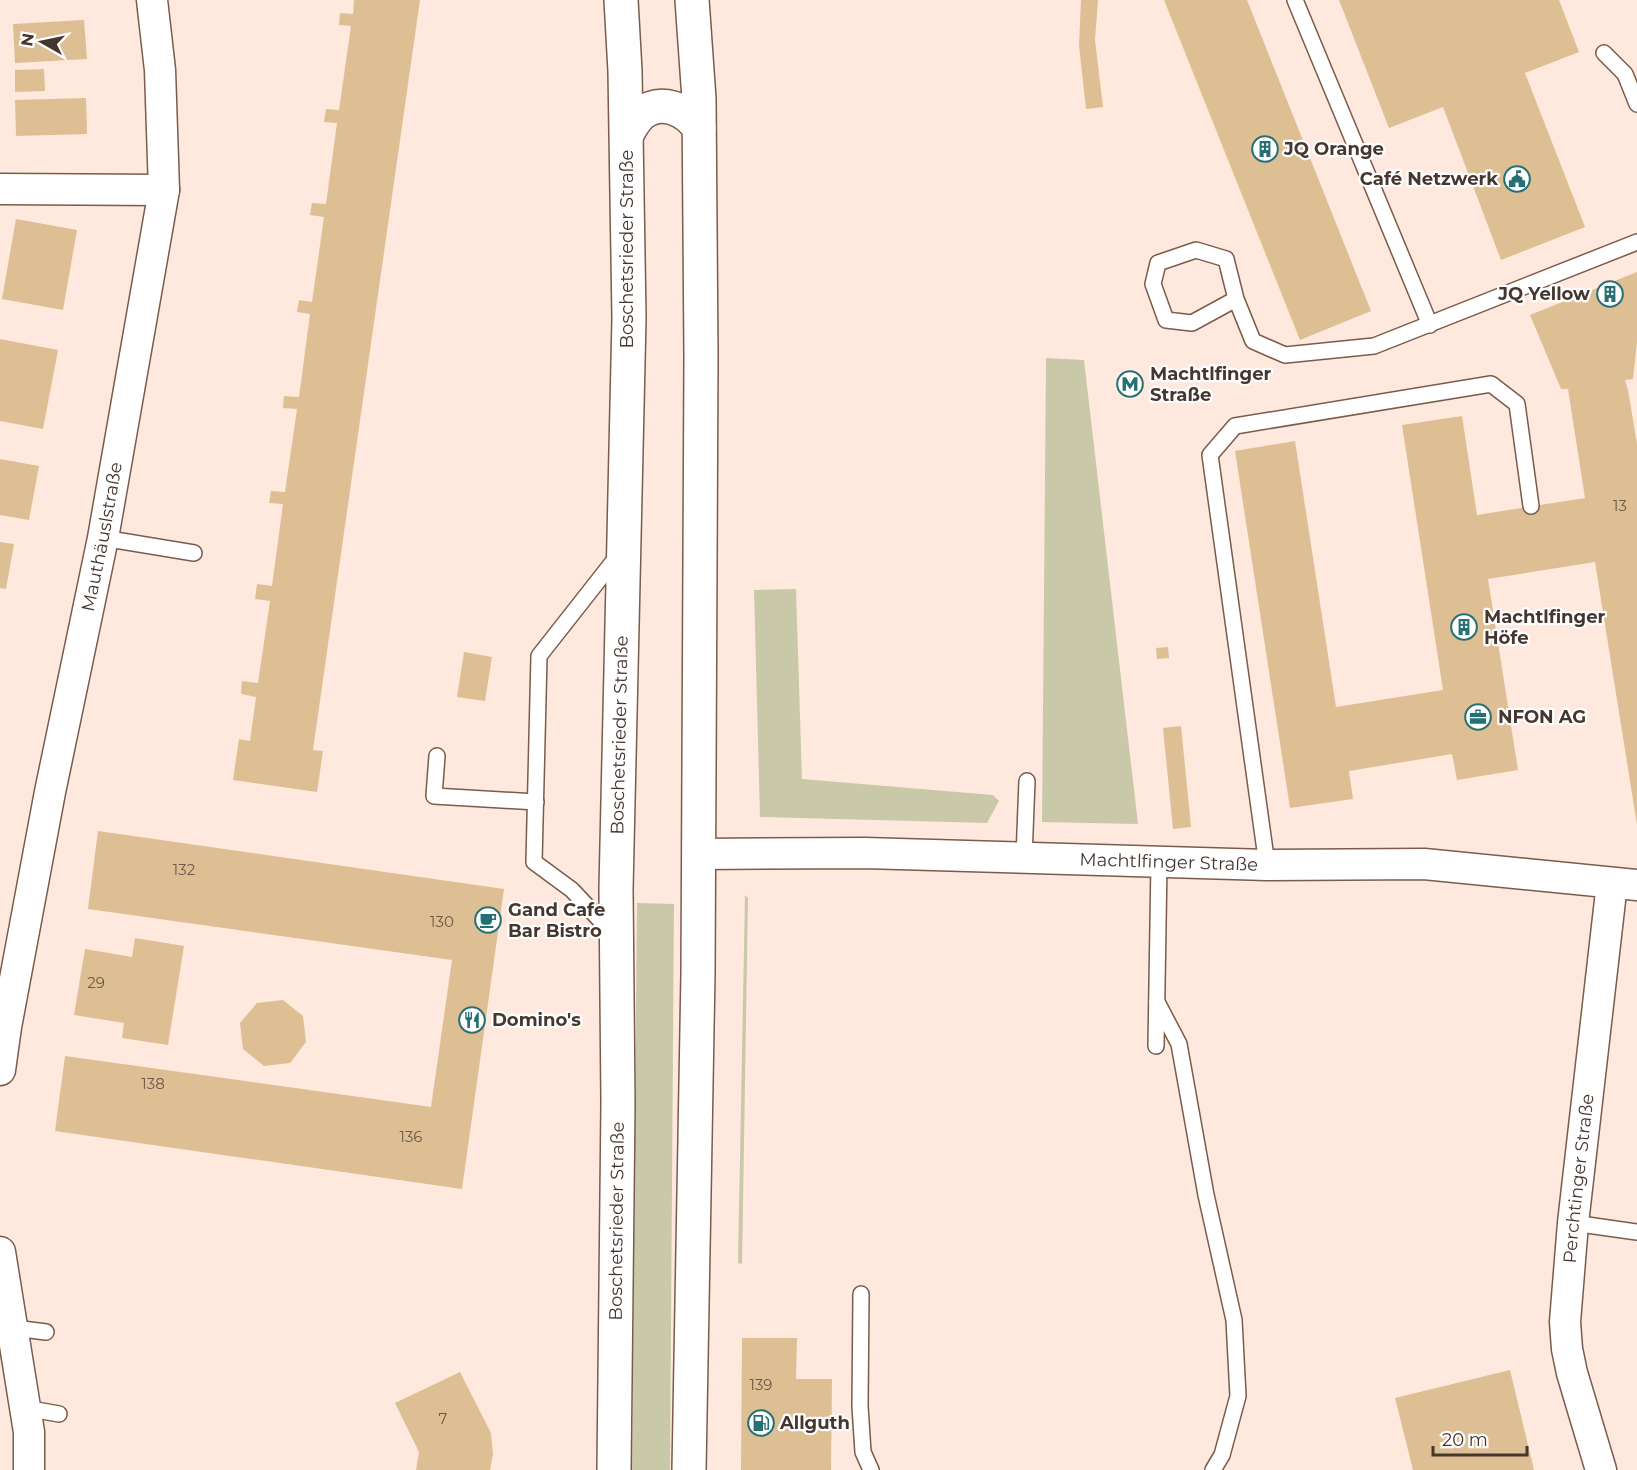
<svg xmlns="http://www.w3.org/2000/svg" width="1637" height="1470" font-family="Montserrat,sans-serif">
<style>
.green{fill:#c9c9aa}
.building{fill:#debf93}
.lines{fill:none;stroke-linecap:round;stroke-linejoin:round}
.service-casing{stroke:#7b5b4b;stroke-width:18}
.minor-casing{stroke:#7b5b4b;stroke-width:33}
.secondary-casing{stroke:#7b5b4b;stroke-width:36}
.service{stroke:#fff;stroke-width:15}
.minor{stroke:#fff;stroke-width:30}
.secondary{stroke:#fff;stroke-width:33}
.labels{text-anchor:middle;dominant-baseline:central;stroke-width:4.5;stroke-linejoin:round;paint-order:stroke}
.number-label{font-size:15px;fill:#6b5949}
.poi-label{font-size:18px;font-weight:bold;fill:#453730;stroke:#fff;text-anchor:start}
.street-label{font-size:18px;fill:#453730;stroke:#fff}
</style>
<rect width="100%" height="100%" fill="#ffe8dd"/>
<g class="green">
<path d="M 1046,358 L 1084,360 L 1138,824 L 1042,822 Z"/>
<path d="M 796,589 L 802,779 L 993,795 L 999,801 L 987,823 L 760,817 L 754,590 Z"/>
<path d="M 745,895 L 748,898 L 742,1264 L 738,1263 Z"/>
<path d="M 637,903 L 674,904 L 670,1470 L 632,1470 Z"/>
</g>
<g class="building">
<path d="M 354,0 L 420,0 L 313,750 L 323,751 L 317,792 L 233,780 L 239,739 L 250,741 L 256,697 L 241,694 L 242,681 L 258,683 L 270,601 L 255,599 L 257,584 L 272,586 L 283,504 L 269,503 L 271,491 L 285,492 L 297,409 L 283,408 L 284,396 L 299,397 L 310,314 L 297,312 L 299,300 L 312,302 L 324,217 L 310,215 L 312,203 L 326,204 L 337,123 L 324,122 L 326,109 L 339,110 L 351,26 L 339,25 L 340,13 L 353,14 Z"/>
<path d="M 1081,0 L 1098,0 L 1095,40 L 1103,107 L 1086,109 L 1079,45 Z"/>
<path d="M 1164,0 L 1247,0 L 1371,311 L 1300,340 Z"/>
<path d="M 1339,0 L 1559,0 L 1579,52 L 1525,73 L 1585,227 L 1501,260 L 1443,107 L 1389,128 Z"/>
<path d="M 84,20 L 87,59 L 15,63 L 13,24 Z"/>
<path d="M 44,69 L 45,91 L 15,92 L 15,70 Z"/>
<path d="M 86,98 L 87,134 L 16,136 L 15,100 Z"/>
<path d="M 16,219 L 77,230 L 63,310 L 2,299 Z"/>
<path d="M 1637,272 L 1637,342 L 1633,379 L 1625,380 L 1628,390 L 1637,444 L 1637,825 L 1595,562 L 1488,579 L 1518,770 L 1457,780 L 1452,754 L 1349,771 L 1353,799 L 1290,808 L 1235,451 L 1295,441 L 1336,707 L 1443,690 L 1402,425 L 1462,416 L 1477,515 L 1585,498 L 1568,389 L 1561,389 L 1530,315 Z"/>
<path d="M 0,339 L 58,350 L 43,429 L 0,421 Z"/>
<path d="M 0,459 L 39,466 L 29,520 L 0,515 Z"/>
<path d="M 0,542 L 14,544 L 6,589 L 0,588 Z"/>
<path d="M 1168,647 L 1169,658 L 1157,659 L 1156,648 Z"/>
<path d="M 464,652 L 492,657 L 485,701 L 457,697 Z"/>
<path d="M 1181,726 L 1191,827 L 1173,829 L 1163,728 Z"/>
<path d="M 98,831 L 504,889 L 462,1189 L 55,1131 L 65,1056 L 431,1107 L 452,960 L 88,909 Z"/>
<path d="M 135,938 L 184,946 L 168,1045 L 122,1038 L 124,1023 L 74,1015 L 85,949 L 132,957 Z"/>
<path d="M 283,1000 L 303,1016 L 306,1042 L 290,1063 L 264,1066 L 243,1049 L 240,1023 L 257,1003 Z"/>
<path d="M 742,1338 L 797,1338 L 796,1379 L 832,1379 L 831,1470 L 741,1470 Z"/>
<path d="M 1510,1370 L 1534,1470 L 1413,1470 L 1395,1398 Z"/>
<path d="M 460,1372 L 491,1433 L 493,1454 L 490,1470 L 416,1470 L 419,1452 L 395,1403 Z"/>
</g>
<g class="lines">
<g class="service-casing">
<g id="service">
<path d="M 1295,0 L 1430,325"/>
<path d="M 1604,53 L 1625,74 L 1637,104"/>
<path d="M 1236,299 L 1226,259 L 1196,250 L 1158,263 L 1153,284 L 1166,320 L 1192,323 L 1236,299 L 1253,341 L 1285,355 L 1374,346 L 1637,242"/>
<path d="M 103,538 L 194,553"/>
<path d="M 437,756 L 434,796 L 536,802"/>
<path d="M 1024,857 L 1027,781"/>
<path d="M 1267,865 L 1210,455 L 1235,426 L 1491,384 L 1517,404 L 1531,506"/>
<path d="M 613,934 L 572,890 L 534,862 L 539,656 L 620,553"/>
<path d="M 1157,1002 L 1179,1044 L 1206,1195 L 1234,1320 L 1238,1396 L 1222,1455 L 1213,1470"/>
<path d="M 1156,1046 L 1159,863"/>
<path d="M 1573,1223 L 1637,1232"/>
<path d="M 861,1294 L 860,1406 L 863,1452 L 871,1470"/>
<path d="M 14,1328 L 46,1332"/>
<path d="M 25,1408 L 59,1414"/>
</g>
</g>
<g class="minor-casing">
<g id="minor">
<path d="M 0,189 L 164,190"/>
<path id="s1" d="M 699,854 L 865,853 L 1267,865 L 1424,864 L 1637,885"/>
<path id="s2" d="M 0,1070 L 6,1027 L 50,792 L 103,538 L 164,190 L 160,70 L 152,0"/>
<path d="M 0,1252 L 29,1432 L 29,1470"/>
<path id="s3" d="M 1601,1470 L 1572,1373 L 1567,1349 L 1565,1322 L 1573,1223 L 1612,883"/>
</g>
</g>
<g class="secondary-casing">
<g id="secondary">
<path d="M 627,134 C 631,127 635,119 641,114 C 661,98 686,109 699,128"/>
<path id="s4" d="M 614,1470 L 618,1103 L 616,889 L 629,318 L 625,71 L 621,0"/>
<path d="M 689,1470 L 698,973 L 701,357 L 699,99 L 692,0"/>
</g>
</g>
<use href="#service" class="service"/>
<use href="#minor" class="minor"/>
<use href="#secondary" class="secondary"/>
</g>
<defs>
<g id="building-ring" transform="scale(1.35)"><circle r="9.5" fill="#fff" stroke="#257073" stroke-width="1.5"/><path d="M-4-6H4V6H1V3H-1V6H-4ZM-2.5-4.3h1.7v1.8h-1.7ZM.8-4.3h1.7v1.8H.8ZM-2.5-1h1.7V.8h-1.7ZM.8-1h1.7V.8H.8Z" fill="#257073"/></g>
<g id="civic-ring" transform="scale(1.35)"><circle r="9.5" fill="#fff" stroke="#257073" stroke-width="1.5"/><path d="M-.6-6.5H3V-4.5H.6V-3L4-1V1h2V6H-6V1h2V-1L-.6-3ZM-1.2 2.5V6h2.4V2.5Z" fill="#257073"/></g>
<g id="metro-ring" transform="scale(1.35)"><circle r="9.5" fill="#fff" stroke="#257073" stroke-width="1.5"/><path d="M-5.5 5V-5H-3L0 0L3-5H5.5V5H3V-.5L0 4L-3-.5V5Z" fill="#257073"/></g>
<g id="office-ring" transform="scale(1.35)"><circle r="9.5" fill="#fff" stroke="#257073" stroke-width="1.5"/><path d="M-6-3h4V-5.5h4V-3h4V5H-6ZM-1-4.5V-3h2v-1.5ZM-6 0V1H6V0Z" fill="#257073"/></g>
<g id="cafe-ring" transform="scale(1.35)"><circle r="9.5" fill="#fff" stroke="#257073" stroke-width="1.5"/><path d="M-5.5-4.5H6V0H3Q3 3.5 0 3.5H-2.5Q-5.5 3.5-5.5 0ZM3-3.2v2h1.7v-2ZM-6 4.5H4V6H-6Z" fill="#257073"/></g>
<g id="restaurant-ring" transform="scale(1.35)"><circle r="9.5" fill="#fff" stroke="#257073" stroke-width="1.5"/><path d="M-5-6h1v4h1v-4h1v4h1v-4h1v5L-1.5 .5V6h-2V.5L-5-1ZM5-6V6H3V1.5H1.5Q1.5-4 5-6Z" fill="#257073"/></g>
<g id="fuel-ring" transform="scale(1.35)"><circle r="9.5" fill="#fff" stroke="#257073" stroke-width="1.5"/><path d="M-5.5-6h7V0h2V4h1.3V-2.5L3-4.5l.8-.8L6-3V5H2.5V1h-1V6h-7ZM-4.2-4.7v3.2H.2V-4.7Z" fill="#257073"/></g>
</defs>
<g fill-rule="evenodd">
<use href="#building-ring" x="1265" y="149"/>
<use href="#civic-ring" x="1517" y="179"/>
<use href="#building-ring" x="1610" y="294"/>
<use href="#metro-ring" x="1130" y="384"/>
<use href="#building-ring" x="1464" y="627"/>
<use href="#office-ring" x="1478" y="717"/>
<use href="#cafe-ring" x="488" y="920"/>
<use href="#restaurant-ring" x="472" y="1020"/>
<use href="#fuel-ring" x="761" y="1423"/>
</g>
<g class="labels">
<g class="number-label">
<text x="1620" y="505">13</text>
<text x="184" y="869">132</text>
<text x="442" y="921">130</text>
<text x="96" y="982">29</text>
<text x="153" y="1083">138</text>
<text x="411" y="1136">136</text>
<text x="761" y="1384">139</text>
<text x="443" y="1418">7</text>
</g>
<g class="poi-label">
<text x="1284" y="149">JQ Orange</text>
<text x="1498" y="179" text-anchor="end">Café Netzwerk</text>
<text x="1590" y="294" text-anchor="end">JQ Yellow</text>
<text x="1150" y="374">Machtlfinger<tspan x="1150" dy="21">Straße</tspan></text>
<text x="1484" y="617">Machtlfinger<tspan x="1484" dy="21">Höfe</tspan></text>
<text x="1498" y="717">NFON AG</text>
<text x="508" y="910">Gand Cafe<tspan x="508" dy="21">Bar Bistro</tspan></text>
<text x="492" y="1020">Domino's</text>
<text x="780" y="1423">Allguth</text>
</g>
<g class="street-label">
<text transform="translate(627 249) rotate(-90)">Boschetsrieder Straße</text>
<text stroke="none"><textPath href="#s2" startOffset="543">Mauthäuslstraße</textPath></text>
<text stroke="none"><textPath href="#s4" startOffset="735">Boschetsrieder Straße</textPath></text>
<text stroke="none"><textPath href="#s1" startOffset="470">Machtlfinger Straße</textPath></text>
<text stroke="none"><textPath href="#s3" startOffset="297">Perchtinger Straße</textPath></text>
<text stroke="none"><textPath href="#s4" startOffset="249">Boschetsrieder Straße</textPath></text>
</g>
</g>
<g transform="translate(42 42) rotate(279)" stroke="#ffffff" stroke-width="4.5" paint-order="stroke">
<path d="M0-4.5L10 22L0 15L-10 22Z" fill="#453730"/>
<text y="-9" font-size="16" font-weight="bold" text-anchor="middle" fill="#453730">N</text>
</g>
<path d="M1433 1446v9h94v-9" fill="none" stroke="#453730" stroke-width="3"/>
<text x="1442" y="1446" font-size="18" fill="#453730" stroke="#ffffff" stroke-width="4.5" paint-order="stroke">20 m</text>
</svg>
